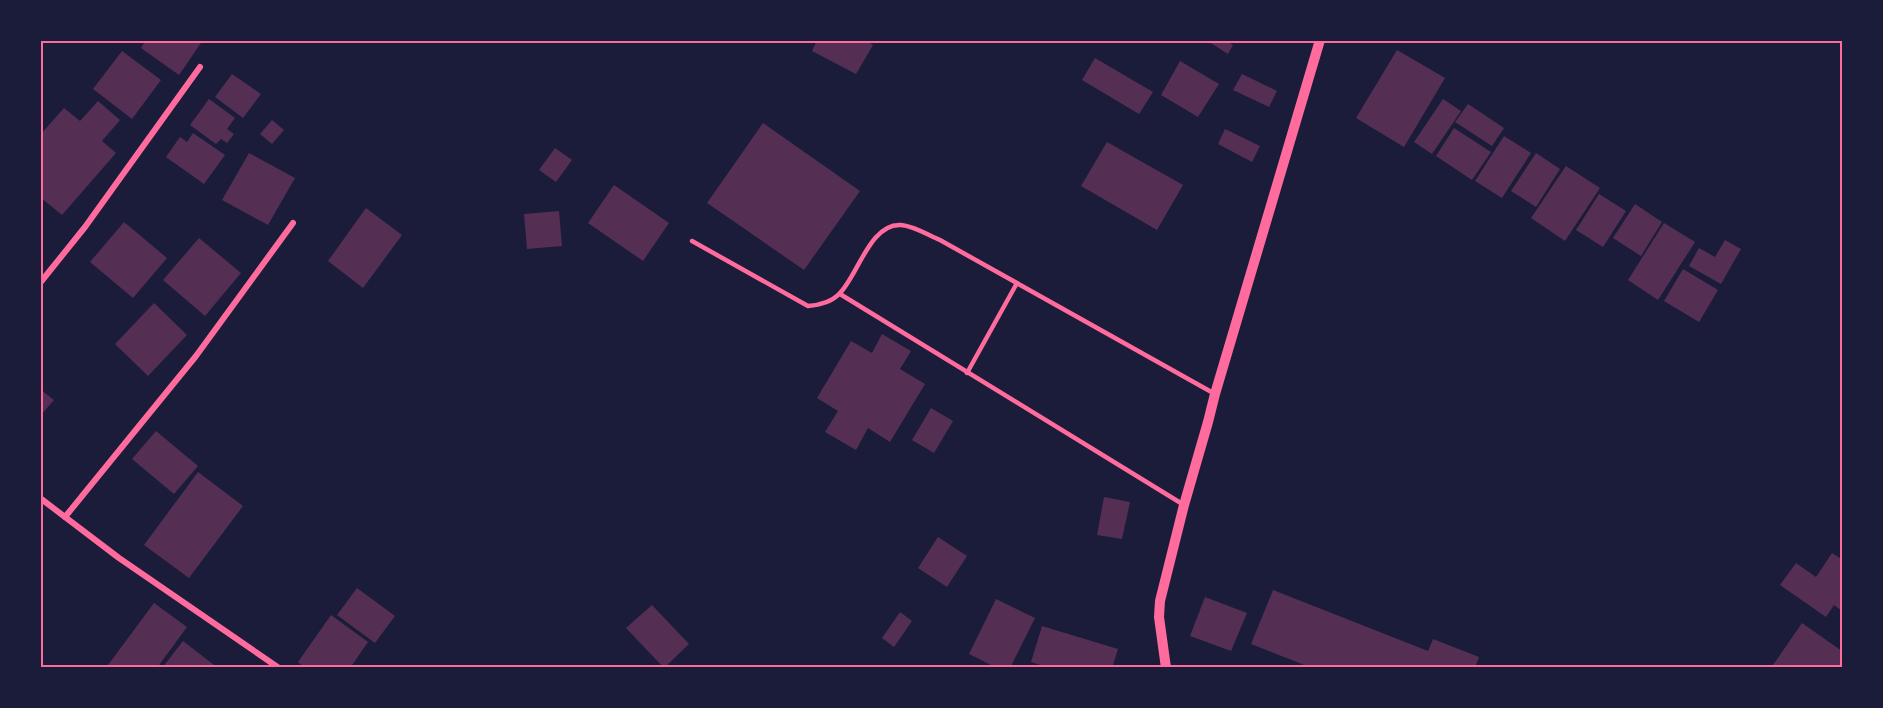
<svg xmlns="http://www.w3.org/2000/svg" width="1883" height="708" font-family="'Archivo Narrow',sans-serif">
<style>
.building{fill:#542f53}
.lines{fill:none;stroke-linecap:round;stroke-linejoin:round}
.service{stroke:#ff6b9d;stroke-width:4.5}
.minor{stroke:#ff6b9d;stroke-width:6}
.tertiary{stroke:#ff6b9d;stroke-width:10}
.neatline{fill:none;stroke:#ff6b9d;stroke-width:2}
</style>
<rect width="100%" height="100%" fill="#1b1b3a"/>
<g class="building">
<path d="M 146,40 L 203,40 L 179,75 L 141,48 Z"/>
<path d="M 817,40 L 865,40 L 873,45 L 856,74 L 812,51 Z"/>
<path d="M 1206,40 L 1225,40 L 1233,45 L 1228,54 Z"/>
<path d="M 1397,50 L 1445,78 L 1404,147 L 1356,118 Z"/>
<path d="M 122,51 L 161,80 L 132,119 L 93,89 Z"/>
<path d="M 1095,58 L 1153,92 L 1139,114 L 1082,80 Z"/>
<path d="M 1180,61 L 1219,84 L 1198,117 L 1161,95 Z"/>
<path d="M 232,74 L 261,94 L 243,118 L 215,97 Z"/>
<path d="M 1242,74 L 1277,91 L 1269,107 L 1233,90 Z"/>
<path d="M 209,99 L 235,118 L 227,129 L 234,134 L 227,143 L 221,139 L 216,144 L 190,125 Z"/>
<path d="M 1443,99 L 1461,111 L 1432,154 L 1414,142 Z"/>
<path d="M 98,101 L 120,120 L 102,141 L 116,153 L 62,215 L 40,197 L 40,135 L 64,108 L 80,121 Z"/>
<path d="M 1468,104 L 1504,128 L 1492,146 L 1455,122 Z"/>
<path d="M 272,120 L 284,130 L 272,144 L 260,134 Z"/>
<path d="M 763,123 L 860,191 L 804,270 L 707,203 Z"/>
<path d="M 1454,128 L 1491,152 L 1472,180 L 1436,156 Z"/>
<path d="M 1225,129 L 1260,146 L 1252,162 L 1218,144 Z"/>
<path d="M 193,133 L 225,155 L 204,184 L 166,157 L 180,137 L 187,142 Z"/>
<path d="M 1504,136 L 1531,153 L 1502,198 L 1475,181 Z"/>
<path d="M 1107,142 L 1183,185 L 1157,230 L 1081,186 Z"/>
<path d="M 555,148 L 572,160 L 556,182 L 539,170 Z"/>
<path d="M 249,153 L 295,178 L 268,225 L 222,200 Z"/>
<path d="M 1536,153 L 1560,169 L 1536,207 L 1511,191 Z"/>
<path d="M 1566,166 L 1600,188 L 1565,241 L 1531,218 Z"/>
<path d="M 614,185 L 669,223 L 643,261 L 588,223 Z"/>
<path d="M 1599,194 L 1626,211 L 1603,247 L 1576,230 Z"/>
<path d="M 1635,204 L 1662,222 L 1641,256 L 1613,238 Z"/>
<path d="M 366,208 L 402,235 L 363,288 L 328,261 Z"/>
<path d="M 559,211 L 562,246 L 527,249 L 524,214 Z"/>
<path d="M 124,222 L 167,258 L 133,298 L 90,262 Z"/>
<path d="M 1664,223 L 1695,242 L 1658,300 L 1628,280 Z"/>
<path d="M 199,238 L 241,273 L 205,316 L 163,280 Z"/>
<path d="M 1725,240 L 1741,249 L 1721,284 L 1689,266 L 1699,248 L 1715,257 Z"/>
<path d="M 1683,269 L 1718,290 L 1699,322 L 1664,301 Z"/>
<path d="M 154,303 L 187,335 L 148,376 L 115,344 Z"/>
<path d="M 882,334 L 911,351 L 900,369 L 925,384 L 890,442 L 868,428 L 856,450 L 825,432 L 838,411 L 817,398 L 851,341 L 872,353 Z"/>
<path d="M 40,389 L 54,400 L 40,416 Z"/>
<path d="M 931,408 L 953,421 L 934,453 L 912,440 Z"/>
<path d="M 156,431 L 198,466 L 174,494 L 132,459 Z"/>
<path d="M 198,472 L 243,506 L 189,578 L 144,545 Z"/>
<path d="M 1104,497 L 1130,502 L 1122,539 L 1097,535 Z"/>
<path d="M 938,537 L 967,556 L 947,587 L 918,568 Z"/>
<path d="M 1832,553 L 1840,558 L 1842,554 L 1842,611 L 1834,605 L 1826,617 L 1780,585 L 1796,563 L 1816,577 Z"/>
<path d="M 357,588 L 395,616 L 375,643 L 337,615 Z"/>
<path d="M 1273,590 L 1428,651 L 1433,639 L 1479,657 L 1475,668 L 1312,668 L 1251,644 Z"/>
<path d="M 1205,597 L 1247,613 L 1231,651 L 1190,636 Z"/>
<path d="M 996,599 L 1035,618 L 1010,668 L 997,668 L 969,654 Z"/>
<path d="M 154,603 L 187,627 L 157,668 L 112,668 L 108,665 Z"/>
<path d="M 652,605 L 689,644 L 664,668 L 626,628 Z"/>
<path d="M 900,612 L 912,621 L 894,647 L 882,638 Z"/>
<path d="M 331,615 L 368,642 L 350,668 L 305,668 L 298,662 Z"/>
<path d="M 1802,623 L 1842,651 L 1842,668 L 1771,668 Z"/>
<path d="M 1042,626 L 1118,649 L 1112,668 L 1050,668 L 1031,662 Z"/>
<path d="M 183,641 L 218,668 L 162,668 Z"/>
</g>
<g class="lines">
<g class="service">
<path d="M 692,241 L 808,306 C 819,305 830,303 838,295 C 857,279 869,223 901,225 C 914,226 928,235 940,240 L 1215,394"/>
<path d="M 840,294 L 1184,505"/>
<path d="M 967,373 L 1017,283"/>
</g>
<g class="minor">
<path d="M 40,283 L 85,227 L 200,67"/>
<path d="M 40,498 L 119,558 L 279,668"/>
<path d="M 65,517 L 196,356 L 293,223"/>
</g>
<path class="tertiary" d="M 1166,668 L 1159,617 L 1160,601 L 1184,505 L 1208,422 L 1215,394 L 1320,40"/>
</g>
<rect width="1883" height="708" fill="none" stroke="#1b1b3a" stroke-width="84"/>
<rect x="42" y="42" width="1799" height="624" class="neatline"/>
</svg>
